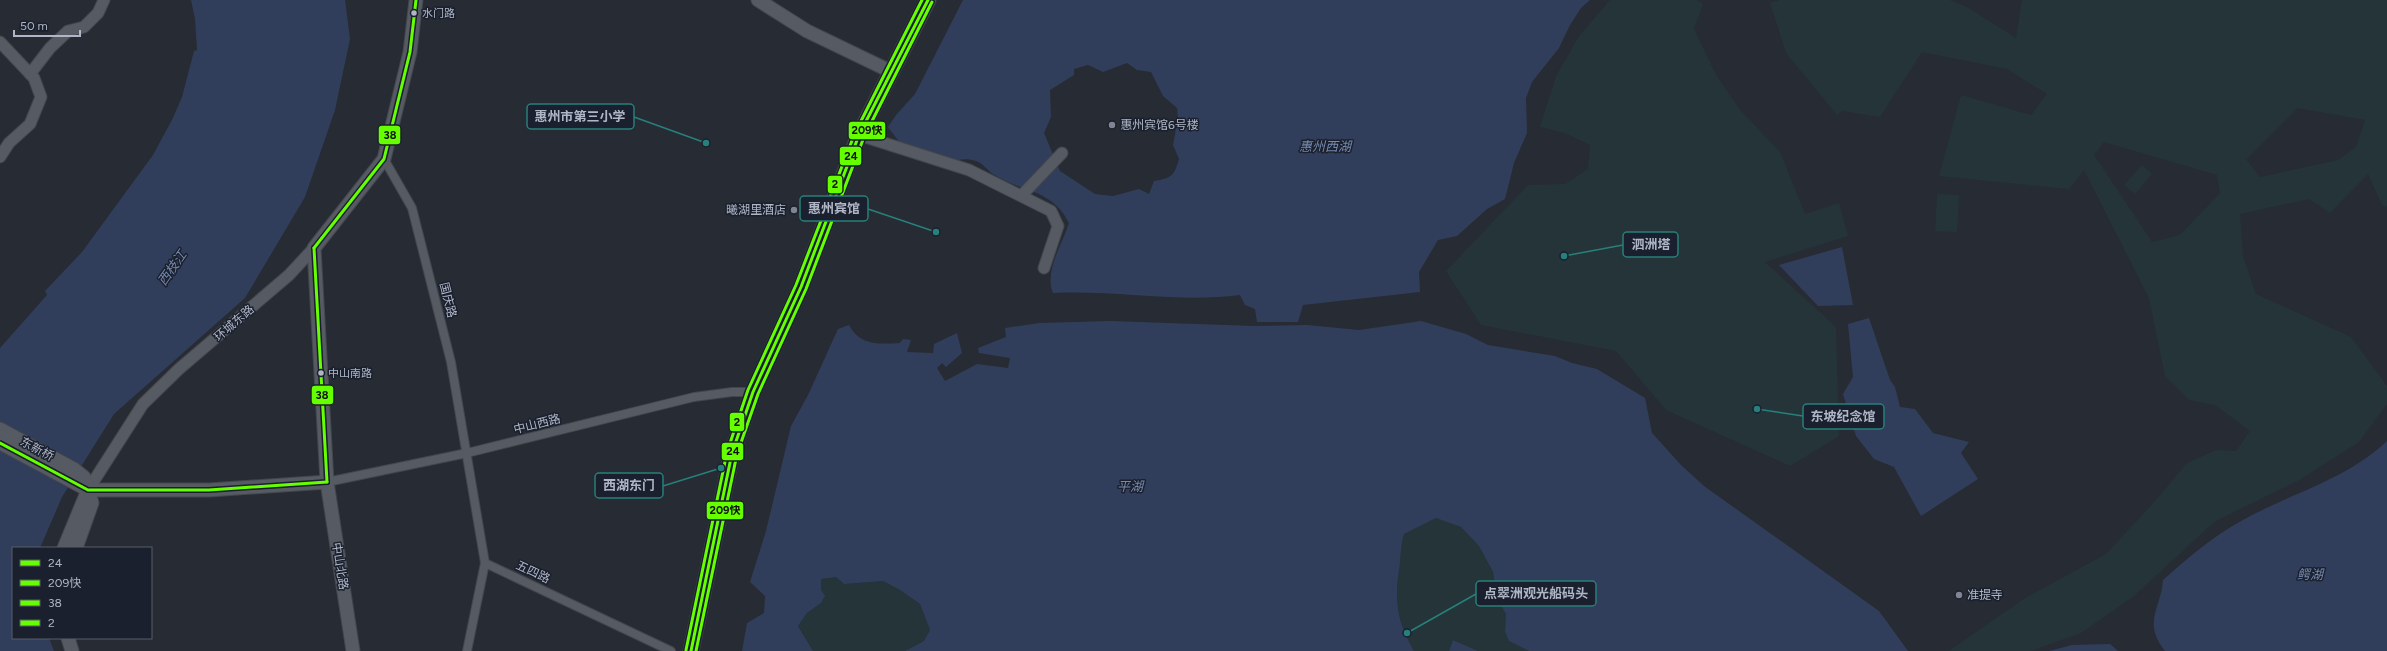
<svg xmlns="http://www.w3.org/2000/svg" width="2387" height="651" font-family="Figtree,'Noto Sans SC',sans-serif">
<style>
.green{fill:#243439;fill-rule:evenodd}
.water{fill:#313e5b;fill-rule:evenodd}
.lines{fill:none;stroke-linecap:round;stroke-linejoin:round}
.pedestrian-casing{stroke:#43464c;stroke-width:10}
.minor-casing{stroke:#43464c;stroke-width:13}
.tertiary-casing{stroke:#43464c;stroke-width:15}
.secondary-casing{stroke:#43464c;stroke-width:17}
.pedestrian{stroke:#565a62;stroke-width:8}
.minor{stroke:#565a62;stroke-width:11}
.tertiary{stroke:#565a62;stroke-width:13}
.secondary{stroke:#5a5e67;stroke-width:15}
.bus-1-casing{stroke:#1a202e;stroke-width:6}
.bus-2-casing{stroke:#1a202e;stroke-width:6}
.bus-3-casing{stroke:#1a202e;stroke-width:6}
.bus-4-casing{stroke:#1a202e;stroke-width:6}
.bus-1{stroke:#6f0;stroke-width:3}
.bus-2{stroke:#6f0;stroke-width:3}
.bus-3{stroke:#6f0;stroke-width:3}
.bus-4{stroke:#6f0;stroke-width:3}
.bus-dot{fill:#afb6c6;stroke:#1a202e;stroke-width:1.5}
.poi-dot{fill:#7f8593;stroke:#1a202e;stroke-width:1.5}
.labels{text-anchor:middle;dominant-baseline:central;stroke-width:3;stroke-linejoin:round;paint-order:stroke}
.bus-label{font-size:11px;fill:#afb6c6;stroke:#1a202e;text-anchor:start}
.poi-label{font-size:12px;fill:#afb6c6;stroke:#1a202e;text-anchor:start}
.street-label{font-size:12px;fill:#afb6c6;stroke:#1a202e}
.water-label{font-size:13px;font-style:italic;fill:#7689af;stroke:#1a202e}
.leader{fill:none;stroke:#27807b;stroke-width:1.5}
.callout-dot{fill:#27807b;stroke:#1a202e;stroke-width:1.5}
.callout{fill:#1a202e;stroke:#27807b;stroke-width:1.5}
.callout-label{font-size:13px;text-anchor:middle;font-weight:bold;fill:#afb6c6}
.line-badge{stroke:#1a202e;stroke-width:1.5}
.pale-badge-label{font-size:11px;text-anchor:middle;font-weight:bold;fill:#111}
</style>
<rect width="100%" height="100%" fill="#272b33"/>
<g class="green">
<path d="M 1610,0 L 1697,0 L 1703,4 L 1694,29 L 1716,75 L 1741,111 L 1780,152 L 1805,214 L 1839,203 L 1848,236 L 1765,262 L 1836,327 L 1839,436 L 1790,466 L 1666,410 L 1616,351 L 1481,325 L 1446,271 L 1528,185 L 1565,184 L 1588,169 L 1590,145 L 1565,133 L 1540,127 L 1556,76 L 1579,36 Z"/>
<path d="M 1779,0 L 1950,0 L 1967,7 L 2016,38 L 2022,0 L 2387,0 L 2387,207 L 2382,205 L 2368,174 L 2330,213 L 2309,199 L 2240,214 L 2243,256 L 2256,294 L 2351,337 L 2387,386 L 2387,404 L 2359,442 L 2301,479 L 2214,522 L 2134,596 L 2081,633 L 2031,651 L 1949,651 L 2025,598 L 2106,554 L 2156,500 L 2187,463 L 2216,450 L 2236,451 L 2250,431 L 2215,405 L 2189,400 L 2165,376 L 2149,298 L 2084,170 L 2069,189 L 1939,176 L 1961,95 L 2031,115 L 2047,94 L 2007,69 L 1922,52 L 1880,117 L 1842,111 L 1837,115 L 1786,53 L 1770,3 ZM 2297,108 L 2365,120 L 2356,147 L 2338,160 L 2260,177 L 2246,159 ZM 2104,142 L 2217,175 L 2220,193 L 2180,235 L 2152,242 L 2094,155 Z"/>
<path d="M 2142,165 L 2152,174 L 2135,194 L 2124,185 Z"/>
<path d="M 1937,194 L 1959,195 L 1957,232 L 1935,231 Z"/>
<path d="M 1436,518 L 1461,527 L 1479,546 L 1493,572 L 1498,600 L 1507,614 L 1505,632 L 1509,641 L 1529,651 L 1478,651 L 1453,640 L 1449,651 L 1414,651 C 1398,623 1394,603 1399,571 C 1401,559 1400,547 1404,534 Z"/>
<path d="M 836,577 L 844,584 L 883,581 L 900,590 L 920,604 L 930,630 L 924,641 L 905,651 L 813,651 L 798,626 L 807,613 L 821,603 L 820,579 Z"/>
</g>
<g class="water">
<path d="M 191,0 L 345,0 L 350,39 L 335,110 L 305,197 L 245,298 L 114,414 L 62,497 L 40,548 L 13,548 L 13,638 L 49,638 L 54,651 L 0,651 L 0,348 L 47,295 L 45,291 L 82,252 L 153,155 L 173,118 L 182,97 L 194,51 L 197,50 L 195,19 Z"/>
<path d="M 963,0 L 1590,0 L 1581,8 L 1570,25 L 1559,48 L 1532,82 L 1526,98 L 1527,133 L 1514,163 L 1505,199 L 1487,209 L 1457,236 L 1438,240 L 1419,272 L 1420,292 L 1303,305 L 1298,322 L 1257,322 L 1255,309 L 1245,305 L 1240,295 C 1177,303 1116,290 1053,293 C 1044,271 1062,245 1069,223 C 1051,188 1022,193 993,174 C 988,171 983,163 976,161 C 967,158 958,159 950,163 L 900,143 L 888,127 L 896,115 L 915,94 ZM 1127,63 L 1137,70 L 1151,72 L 1163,96 L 1177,108 L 1178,118 L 1173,145 L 1179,159 C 1174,176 1172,178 1154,181 L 1149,194 L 1139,189 L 1113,196 L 1095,194 L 1060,171 L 1044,133 L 1051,117 L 1050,90 L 1074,75 L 1074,69 L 1088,65 L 1103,72 Z"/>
<path d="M 1842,247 L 1853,305 L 1818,306 L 1779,265 Z"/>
<path d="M 1869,318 L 1890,380 L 1895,387 L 1900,407 L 1915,409 L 1933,433 L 1969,442 L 1961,453 L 1978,479 L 1921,516 L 1894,467 L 1874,459 L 1856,436 L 1843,394 L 1853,377 L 1848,324 Z"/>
<path d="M 1111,321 L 1254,326 L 1307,325 L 1359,330 L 1421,321 L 1466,334 L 1488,345 L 1555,356 L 1572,363 L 1597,369 L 1645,398 L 1652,433 L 1681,465 L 1704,486 L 1879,611 L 1908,651 L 1529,651 L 1509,641 L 1505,632 L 1506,614 L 1498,600 L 1493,572 L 1479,546 L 1461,527 L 1436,518 L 1404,534 C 1400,547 1401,559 1399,571 C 1394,603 1398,623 1414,651 L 905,651 L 924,641 L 930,630 L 920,604 L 900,590 L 883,581 L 844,584 L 836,577 L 821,579 L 821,590 L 825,596 L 821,603 L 807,613 L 798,626 L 813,651 L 742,651 L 747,623 L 764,613 L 765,596 L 750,582 L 766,531 L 791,426 L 808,395 L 838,329 L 849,325 C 860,346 879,344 900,343 L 903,339 L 911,340 L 907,352 L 933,353 L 934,344 L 957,333 L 962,353 L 946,367 L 942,363 L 937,368 L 945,381 L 977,364 L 1008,368 L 1010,358 L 979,353 L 978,348 L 1006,337 L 1005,328 L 1039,323 Z"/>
<path d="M 2387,441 L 2387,651 L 2165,651 C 2142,622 2161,609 2163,580 C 2188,558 2213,536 2243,520 C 2291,493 2346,480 2387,441 Z"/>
<path d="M 1453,640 L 1478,651 L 1449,651 Z"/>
<path d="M 2110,644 L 2118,651 L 2049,651 L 2072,645 Z"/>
</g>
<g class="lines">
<g class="pedestrian-casing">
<g id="pedestrian">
<path d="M 384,159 L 412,208 L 451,362 L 485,563 L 671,651"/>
<path d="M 327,482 L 467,453 L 694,397 L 732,392 L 753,392"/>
<path d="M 467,651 L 485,563"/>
</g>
</g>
<g class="minor-casing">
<g id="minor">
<path d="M 0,42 L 34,78 L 41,97 L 30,124 L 9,143 L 0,157"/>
<path d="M 30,74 L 50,48 L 68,31 L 84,27 L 98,13 L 104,0"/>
<path d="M 859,135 L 969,170 L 1051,211 L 1058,226 L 1044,268"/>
<path d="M 1022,195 L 1062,153"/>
<path d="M 88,490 L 143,404 L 179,369 L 289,275 L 314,248"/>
</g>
</g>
<g class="tertiary-casing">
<g id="tertiary">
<path d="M 758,0 L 807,31 L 890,71"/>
<path d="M 0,429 L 74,469 L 84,477 L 92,503 L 76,548"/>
<path d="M 0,443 L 88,490 L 209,490 L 327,482"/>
<path d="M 64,548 L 88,490"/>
<path d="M 68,638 L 72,651"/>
<path d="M 353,651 L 327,482 L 314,248 L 384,159 L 410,52 L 416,0"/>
</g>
</g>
<g class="secondary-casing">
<path id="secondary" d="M 691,651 L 732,453 L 753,392 L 801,287 L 859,135 L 928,0"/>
</g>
<use href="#pedestrian" class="pedestrian"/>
<use href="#minor" class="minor"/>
<use href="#tertiary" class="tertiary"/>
<use href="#secondary" class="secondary"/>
<g class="bus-1-casing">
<path id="bus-1" d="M 691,651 L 732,453 L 753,392 L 801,287 L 859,135 L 928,0"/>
</g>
<g class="bus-2-casing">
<path id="bus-2" d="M 696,651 L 737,454 L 758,394 L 806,289 L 864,137 L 932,2"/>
</g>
<g class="bus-3-casing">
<g id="bus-3">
<path d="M 314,248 L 384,159 L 410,52 L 416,0"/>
<path d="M 314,248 L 327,482"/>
<path d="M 0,443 L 88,490 L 209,490 L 327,482"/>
</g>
</g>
<g class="bus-4-casing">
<path id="bus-4" d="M 686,650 L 727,452 L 748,390 L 796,285 L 855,133 L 922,0"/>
</g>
<use href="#bus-1" class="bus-1"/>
<use href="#bus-2" class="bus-2"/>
<use href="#bus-3" class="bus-3"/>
<use href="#bus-4" class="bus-4"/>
</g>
<g class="bus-dot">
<circle cx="414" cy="13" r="3.5"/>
<circle cx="321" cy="373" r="3.5"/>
</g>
<g class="poi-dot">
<circle cx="1112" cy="125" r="4"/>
<circle cx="794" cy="210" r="4"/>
<circle cx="1959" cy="595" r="4"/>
</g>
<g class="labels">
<g class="bus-label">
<text x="422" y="13">水门路</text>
<text x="328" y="373">中山南路</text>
</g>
<g class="poi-label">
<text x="1120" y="125">惠州宾馆6号楼</text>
<text x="786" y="210" text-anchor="end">曦湖里酒店</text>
<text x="1967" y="595">准提寺</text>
</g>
<g class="street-label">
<text transform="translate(448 300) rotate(76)">国庆路</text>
<text transform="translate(234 323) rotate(-41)">环城东路</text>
<text transform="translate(537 424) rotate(-14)">中山西路</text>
<text transform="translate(37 449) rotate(28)">东新桥</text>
<text transform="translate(340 566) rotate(81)">中山北路</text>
<text transform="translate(533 572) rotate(25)">五四路</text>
</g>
<g class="water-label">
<text x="1325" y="146">惠州西湖</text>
<text transform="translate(172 268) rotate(-55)">西枝江</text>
<text x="1130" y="486">平湖</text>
<text x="2310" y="574">鳄湖</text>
</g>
</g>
<path class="leader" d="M706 143L634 117M936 232L868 209M1564 256L1623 245M1757 409L1803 416M721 468L663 486M1407 633L1476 594"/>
<g class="callout-dot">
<circle cx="706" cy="143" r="4"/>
<circle cx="936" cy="232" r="4"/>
<circle cx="1564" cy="256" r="4"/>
<circle cx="1757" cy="409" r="4"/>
<circle cx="721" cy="468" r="4"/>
<circle cx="1407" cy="633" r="4"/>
</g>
<g class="callout">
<rect x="527" y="104" width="107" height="25" rx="4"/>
<rect x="800" y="196" width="68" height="25" rx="4"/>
<rect x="1623" y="232" width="55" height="25" rx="4"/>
<rect x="1803" y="404" width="81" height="25" rx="4"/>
<rect x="595" y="473" width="68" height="25" rx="4"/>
<rect x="1476" y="581" width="120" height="25" rx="4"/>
</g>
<g class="callout-label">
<text x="580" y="121">惠州市第三小学</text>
<text x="834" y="213">惠州宾馆</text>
<text x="1651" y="249">泗洲塔</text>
<text x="1843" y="421">东坡纪念馆</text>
<text x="629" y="490">西湖东门</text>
<text x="1536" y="598">点翠洲观光船码头</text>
</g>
<g class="line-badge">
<rect x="848" y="121" width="38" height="19" rx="4" fill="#6f0"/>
<rect x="378" y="125" width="23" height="20" rx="4" fill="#6f0"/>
<rect x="839" y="146" width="23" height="20" rx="4" fill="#6f0"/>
<rect x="827" y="175" width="16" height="19" rx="4" fill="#6f0"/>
<rect x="311" y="385" width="23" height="20" rx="4" fill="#6f0"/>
<rect x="729" y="412" width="16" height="20" rx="4" fill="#6f0"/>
<rect x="721" y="442" width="23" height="19" rx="4" fill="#6f0"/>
<rect x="706" y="501" width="38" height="19" rx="4" fill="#6f0"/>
</g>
<g class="pale-badge-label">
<text x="867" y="134">209快</text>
<text x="390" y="139">38</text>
<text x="851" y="160">24</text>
<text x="835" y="188">2</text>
<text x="322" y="399">38</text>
<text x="737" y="426">2</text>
<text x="733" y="455">24</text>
<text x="725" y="514">209快</text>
</g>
<rect x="12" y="547" width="140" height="92" fill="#1a202e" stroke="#565c6b"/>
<rect x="20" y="560" width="20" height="6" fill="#66ff00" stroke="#565c6b"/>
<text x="48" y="567" font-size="12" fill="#afb6c6">24</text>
<rect x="20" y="580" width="20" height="6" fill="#66ff00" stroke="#565c6b"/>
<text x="48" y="587" font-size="12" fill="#afb6c6">209快</text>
<rect x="20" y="600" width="20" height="6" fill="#66ff00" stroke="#565c6b"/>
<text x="48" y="607" font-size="12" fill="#afb6c6">38</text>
<rect x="20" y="620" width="20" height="6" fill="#66ff00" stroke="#565c6b"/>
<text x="48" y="627" font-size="12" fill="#afb6c6">2</text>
<path d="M14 30v6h66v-6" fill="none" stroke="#afb6c6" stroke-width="2"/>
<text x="20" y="30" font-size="12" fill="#afb6c6" stroke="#1a202e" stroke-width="3" paint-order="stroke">50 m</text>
</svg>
